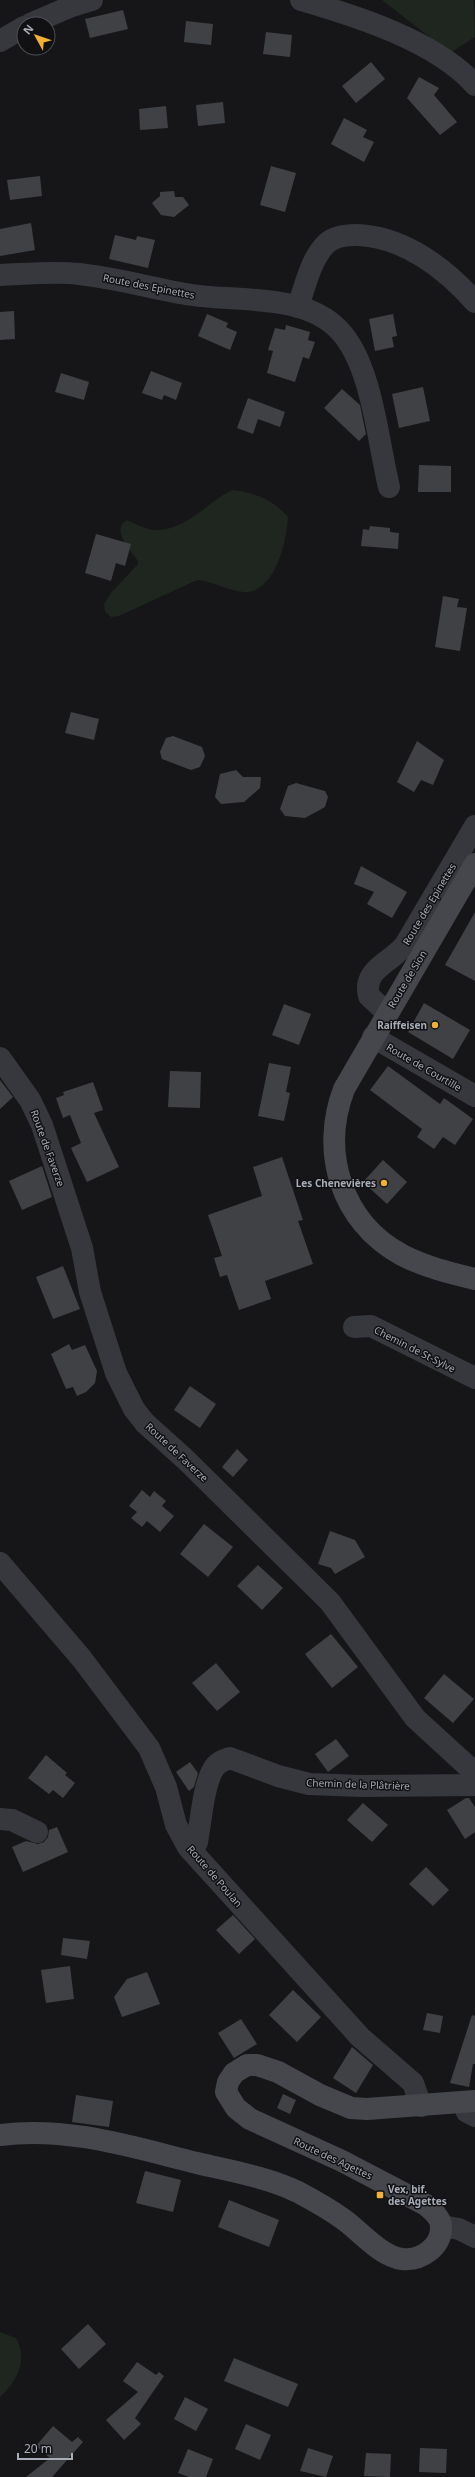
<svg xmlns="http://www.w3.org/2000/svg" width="475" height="2477" font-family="'Noto Sans',sans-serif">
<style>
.green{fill:#1e261f}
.building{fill:#404145}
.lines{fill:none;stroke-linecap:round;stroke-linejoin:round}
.street{stroke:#37383d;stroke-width:22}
.secondary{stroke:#45474d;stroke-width:22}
.poi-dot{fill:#f2b134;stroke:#111113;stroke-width:1.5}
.labels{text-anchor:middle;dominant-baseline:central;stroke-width:3;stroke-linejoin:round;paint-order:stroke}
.street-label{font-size:10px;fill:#a8adb8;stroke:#111113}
.poi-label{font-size:10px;font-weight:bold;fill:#a8adb8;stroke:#111113;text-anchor:end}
</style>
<rect width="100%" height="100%" fill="#161618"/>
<g class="green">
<path d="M 382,0 L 474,0 L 475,37 L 450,53 Z"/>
<path d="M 232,490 C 253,492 274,500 288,517 C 287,540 275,594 244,592 C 227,591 214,581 197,580 L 119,616 L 111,617 L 105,612 L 104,604 L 111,593 L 138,564 L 138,561 C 131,551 110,530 127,520 C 134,523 145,529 153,530 C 185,532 206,503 232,490 Z"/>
<path d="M 0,2332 L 16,2338 C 28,2361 18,2380 0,2397 Z"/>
</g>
<g class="building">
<path d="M 123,10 L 128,29 L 90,38 L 85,19 Z"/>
<path d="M 186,21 L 213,24 L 211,45 L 184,42 Z"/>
<path d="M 266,32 L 292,35 L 290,57 L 263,54 Z"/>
<path d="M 371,62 L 385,79 L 356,103 L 342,86 Z"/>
<path d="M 419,77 L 439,88 L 434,95 L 457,122 L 440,135 L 407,98 Z"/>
<path d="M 223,102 L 225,123 L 198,126 L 196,105 Z"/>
<path d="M 166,106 L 168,128 L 140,130 L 139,109 Z"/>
<path d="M 344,118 L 367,130 L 363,137 L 374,142 L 364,162 L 331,144 Z"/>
<path d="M 271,166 L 296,173 L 285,212 L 260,205 Z"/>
<path d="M 40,176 L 42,196 L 10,200 L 7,180 Z"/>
<path d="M 174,191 L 175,197 L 183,197 L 189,205 L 174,217 L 161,215 L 152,203 L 160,196 L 160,192 Z"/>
<path d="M 31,223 L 35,250 L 0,256 L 0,229 Z"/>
<path d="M 115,235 L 136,240 L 137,236 L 155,240 L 148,268 L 109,259 Z"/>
<path d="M 14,311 L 15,339 L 0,340 L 0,312 Z"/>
<path d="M 207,314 L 228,323 L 226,327 L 237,332 L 230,350 L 198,336 Z"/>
<path d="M 393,314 L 397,336 L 392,337 L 394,347 L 375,351 L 369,319 Z"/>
<path d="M 286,325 L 310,332 L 308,340 L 315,342 L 309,359 L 303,357 L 295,382 L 267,373 L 273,351 L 268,350 L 275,328 L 285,330 Z"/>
<path d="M 151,371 L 182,383 L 176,400 L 164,395 L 162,400 L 142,393 Z"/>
<path d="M 61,373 L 89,382 L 84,400 L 55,392 Z"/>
<path d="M 423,387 L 430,421 L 399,428 L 392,394 Z"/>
<path d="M 342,389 L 360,405 L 366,434 L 359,441 L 324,408 Z"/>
<path d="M 248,398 L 285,412 L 280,427 L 258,419 L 253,434 L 237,428 Z"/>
<path d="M 419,465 L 451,466 L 451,492 L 418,492 Z"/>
<path d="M 370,526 L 390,528 L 390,532 L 399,533 L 398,549 L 361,546 L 363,529 L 369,530 Z"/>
<path d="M 96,534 L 131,544 L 125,566 L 116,563 L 111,581 L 85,573 Z"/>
<path d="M 443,596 L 459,599 L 457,607 L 467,608 L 460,651 L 435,647 Z"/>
<path d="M 71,712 L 99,719 L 94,740 L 65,733 Z"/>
<path d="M 173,736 L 202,747 L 205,756 L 200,767 L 191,770 L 162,759 L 160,752 L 166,738 Z"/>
<path d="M 417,741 L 444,760 L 433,785 L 421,780 L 414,792 L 397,782 Z"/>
<path d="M 236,770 L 243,777 L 261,777 L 260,788 L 244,802 L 221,804 L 215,797 L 220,774 Z"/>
<path d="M 296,783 L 325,791 L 328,797 L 325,807 L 305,818 L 285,816 L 280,809 L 288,786 Z"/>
<path d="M 361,866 L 407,892 L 392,918 L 367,904 L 374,892 L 354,884 Z"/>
<path d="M 475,912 L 475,981 L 445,965 Z"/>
<path d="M 424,1003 L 470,1030 L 453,1059 L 408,1032 Z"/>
<path d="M 284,1004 L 311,1014 L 299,1045 L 272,1035 Z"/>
<path d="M 269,1063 L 291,1067 L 286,1092 L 290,1093 L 284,1121 L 258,1116 Z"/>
<path d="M 388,1066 L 440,1104 L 444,1098 L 473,1119 L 455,1145 L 443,1137 L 434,1149 L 417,1137 L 422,1129 L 370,1090 Z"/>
<path d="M 170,1071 L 201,1072 L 200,1108 L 168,1107 Z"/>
<path d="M 0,1080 L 13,1097 L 0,1109 Z"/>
<path d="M 93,1082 L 103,1110 L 94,1113 L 119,1167 L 87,1182 L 71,1148 L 81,1143 L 70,1115 L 63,1118 L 56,1098 L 64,1095 L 63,1092 Z"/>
<path d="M 282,1157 L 303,1220 L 298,1221 L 313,1264 L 265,1281 L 271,1299 L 239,1310 L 227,1275 L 220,1277 L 214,1258 L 222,1256 L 208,1215 L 262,1196 L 253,1167 Z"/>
<path d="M 383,1160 L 407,1182 L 387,1204 L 363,1182 Z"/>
<path d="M 42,1166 L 52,1197 L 22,1210 L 9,1181 Z"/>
<path d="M 63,1266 L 80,1309 L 53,1319 L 36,1277 Z"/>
<path d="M 69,1344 L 72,1350 L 85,1345 L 97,1371 L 95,1383 L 86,1392 L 77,1396 L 73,1387 L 66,1389 L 51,1354 Z"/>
<path d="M 190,1386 L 216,1404 L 200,1428 L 174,1410 Z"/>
<path d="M 237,1449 L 248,1460 L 233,1477 L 222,1467 Z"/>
<path d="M 142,1490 L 150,1497 L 154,1491 L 166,1501 L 162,1506 L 174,1516 L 160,1532 L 147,1521 L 142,1527 L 131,1518 L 137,1512 L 129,1506 Z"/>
<path d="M 204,1524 L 233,1547 L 208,1577 L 180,1554 Z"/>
<path d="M 330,1531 L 355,1540 L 365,1557 L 335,1574 L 331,1568 L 318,1564 Z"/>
<path d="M 258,1565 L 283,1588 L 262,1610 L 237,1586 Z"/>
<path d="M 331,1634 L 358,1667 L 332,1688 L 305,1654 Z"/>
<path d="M 216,1663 L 240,1692 L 217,1711 L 192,1683 Z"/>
<path d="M 444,1674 L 474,1699 L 453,1723 L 424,1698 Z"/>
<path d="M 336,1739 L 349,1756 L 328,1772 L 315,1754 Z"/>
<path d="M 46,1755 L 67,1773 L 65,1775 L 75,1783 L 63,1798 L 53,1790 L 49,1794 L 28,1778 Z"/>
<path d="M 190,1762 L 198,1773 L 194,1787 L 189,1791 L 176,1772 Z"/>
<path d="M 466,1798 L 469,1798 L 475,1807 L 475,1832 L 465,1839 L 447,1810 Z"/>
<path d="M 363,1803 L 388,1825 L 372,1842 L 347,1820 Z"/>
<path d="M 57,1827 L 68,1852 L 23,1872 L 12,1847 L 26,1841 L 38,1844 L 44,1842 L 48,1837 L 49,1830 Z"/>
<path d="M 426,1867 L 449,1890 L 433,1906 L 409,1884 Z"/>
<path d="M 233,1915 L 255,1939 L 239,1954 L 216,1930 Z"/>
<path d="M 63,1938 L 90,1941 L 87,1959 L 61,1955 Z"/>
<path d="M 70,1966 L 74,1999 L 46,2003 L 41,1970 Z"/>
<path d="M 147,1972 L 160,2004 L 122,2017 L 114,1997 L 127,1979 Z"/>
<path d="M 293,1990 L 321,2017 L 297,2042 L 269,2015 Z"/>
<path d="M 427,2013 L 443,2016 L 440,2033 L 423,2030 Z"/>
<path d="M 472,2015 L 475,2016 L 475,2064 L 473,2064 L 469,2087 L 450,2083 Z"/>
<path d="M 241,2019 L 257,2044 L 234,2058 L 218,2033 Z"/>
<path d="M 352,2047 L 373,2065 L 356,2093 L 333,2078 Z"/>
<path d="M 283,2094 L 296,2100 L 290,2114 L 277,2108 Z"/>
<path d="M 76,2095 L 113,2101 L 109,2127 L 72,2122 Z"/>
<path d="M 145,2171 L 181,2180 L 173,2212 L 136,2203 Z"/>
<path d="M 229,2200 L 279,2220 L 269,2247 L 218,2227 Z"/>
<path d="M 88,2324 L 106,2344 L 79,2369 L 61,2349 Z"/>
<path d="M 234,2358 L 298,2384 L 288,2407 L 224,2381 Z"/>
<path d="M 137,2362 L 156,2375 L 159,2372 L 164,2376 L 135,2418 L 141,2424 L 124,2440 L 106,2420 L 138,2392 L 123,2381 Z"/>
<path d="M 185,2397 L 208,2409 L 196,2431 L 174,2419 Z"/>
<path d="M 246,2424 L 271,2435 L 260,2460 L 235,2449 Z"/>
<path d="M 53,2426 L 72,2442 L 78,2437 L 83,2442 L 52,2477 L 26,2477 L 50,2458 L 36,2446 Z"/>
<path d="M 308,2448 L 333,2456 L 326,2477 L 300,2471 Z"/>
<path d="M 420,2448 L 447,2449 L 446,2473 L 419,2472 Z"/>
<path d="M 188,2449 L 213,2459 L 206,2477 L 189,2477 L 178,2473 Z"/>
<path d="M 366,2453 L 391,2454 L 390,2477 L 364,2476 Z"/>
</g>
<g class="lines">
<g class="street">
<path d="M 301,0 C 356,16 436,41 475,85"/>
<path d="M 30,24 L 72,6 L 92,0"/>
<path d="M 0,41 L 24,27"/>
<path d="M 0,275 C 26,274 53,271 79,274 C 117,278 154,289 192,295 C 238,302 304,293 339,330 C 372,364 378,442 389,487"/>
<path d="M 298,307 C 305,286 311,258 327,243 C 335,236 346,235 356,235 C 403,236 445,268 475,302"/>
<path d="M 387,1013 L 369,996 C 362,969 392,962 405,945 L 475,826"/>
<path d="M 373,1037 L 475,1096"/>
<path d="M 0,1058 L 30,1100 L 42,1125 L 82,1248 L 90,1292 L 116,1373 L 134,1409 L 145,1423 L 185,1459 L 330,1602 L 415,1718 L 475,1773"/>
<path d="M 354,1327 L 371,1326 L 475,1378"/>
<path d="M 0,1563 L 82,1659 L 149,1748 L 166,1787 L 176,1825 L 188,1847 L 360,2037 L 413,2083 L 421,2106"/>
<path d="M 0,1819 L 12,1820 L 37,1832"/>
<path d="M 192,1851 L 197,1842 C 201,1822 203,1785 214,1768 C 218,1762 224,1760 230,1758 L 278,1776 L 309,1784 L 361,1786 L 475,1785"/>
<path d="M 462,2102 L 467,2112 L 475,2116"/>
<path d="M 442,2226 L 459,2229 L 475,2237"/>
</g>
<g class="secondary">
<path d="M 475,864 L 344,1089 C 320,1152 341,1222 402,1255 C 425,1267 450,1273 475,1279"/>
<path d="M 0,2135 C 67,2126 132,2147 197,2163 C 230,2171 267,2177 298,2192 C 313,2200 329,2209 343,2219 C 360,2231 380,2256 402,2259 C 421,2261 442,2247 441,2226 C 441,2218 432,2210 426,2205 L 342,2161 L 250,2119 L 236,2108 L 226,2092 L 228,2082 L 234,2073 L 247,2065 L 257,2065 L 278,2072 L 320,2095 L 351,2108 L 367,2109 L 475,2101"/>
</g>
</g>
<g class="poi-dot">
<circle cx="435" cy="1025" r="4"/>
<circle cx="384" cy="1183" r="4"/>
<rect x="376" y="2191" width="8" height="8" rx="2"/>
</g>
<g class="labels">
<g class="street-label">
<text transform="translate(149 286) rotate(11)">Route des Epinettes</text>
<text transform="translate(429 904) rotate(-59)">Route des Epinettes</text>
<text transform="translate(407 979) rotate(-59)">Route de Sion</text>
<text transform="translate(424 1067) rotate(30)">Route de Courtille</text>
<text transform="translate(48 1148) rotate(70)">Route de Faverze</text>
<text transform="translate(415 1349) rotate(27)">Chemin de St-Sylve</text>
<text transform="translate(177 1452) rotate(43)">Route de Faverze</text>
<text transform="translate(358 1784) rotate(2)">Chemin de la Plâtrière</text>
<text transform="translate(215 1876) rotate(49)">Route de Poulan</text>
<text transform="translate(333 2158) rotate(25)">Route des Agettes</text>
</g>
<g class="poi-label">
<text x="427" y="1025">Raiffeisen</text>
<text x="376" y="1183">Les Chenevières</text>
<text x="388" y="2189" text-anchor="start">Vex, bif.<tspan x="388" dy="12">des Agettes</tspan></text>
</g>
</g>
<g transform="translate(36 36) rotate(310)"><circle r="19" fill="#111113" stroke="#4d4f55"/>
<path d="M0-3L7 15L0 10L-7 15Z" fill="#f2b134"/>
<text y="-6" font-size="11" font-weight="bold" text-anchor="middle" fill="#a8adb8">N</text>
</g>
<path d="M18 2453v6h54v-6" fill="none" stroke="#a8adb8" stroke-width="2"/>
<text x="24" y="2453" font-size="12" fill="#a8adb8" stroke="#111113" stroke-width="3" paint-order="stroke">20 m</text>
</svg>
